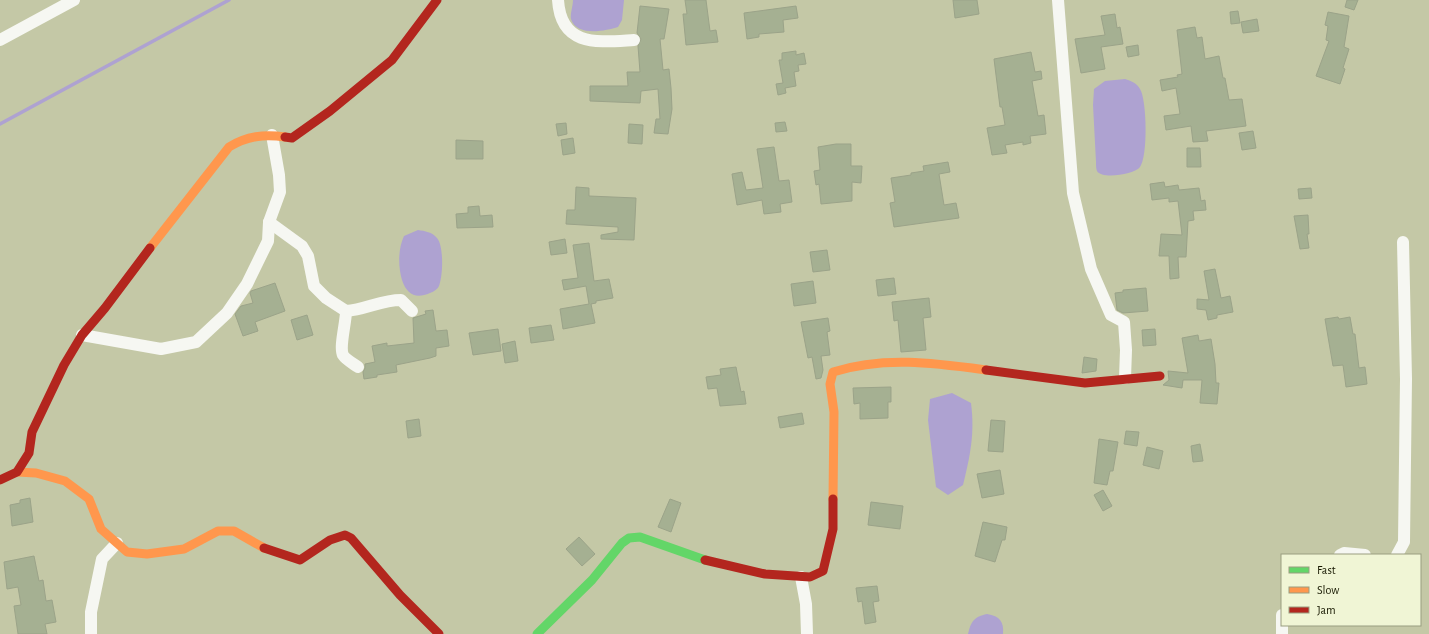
<svg xmlns="http://www.w3.org/2000/svg" width="1429" height="634" font-family="'Alegreya Sans',sans-serif">
<style>
.water{fill:#aea2d1}
.lines{fill:none;stroke-linecap:round;stroke-linejoin:round}
.stream{stroke:#aea2d1;stroke-width:3.5}
.building{fill:#a5b092;stroke:#9ba389}
.street{stroke:#f6f7f2;stroke-width:12}
.fast{stroke:#63d668;stroke-width:9}
.slow{stroke:#ff974d;stroke-width:9}
.jam{stroke:#b3261e;stroke-width:9}
</style>
<rect width="100%" height="100%" fill="#c4c8a6"/>
<g class="water">
<path d="M 573,0 L 624,0 L 622,20 L 618,27 C 605,31 577,37 571,19 C 570,14 573,6 573,0 Z"/>
<path d="M 1125,79 C 1131,81 1137,83 1140,89 C 1147,100 1148,157 1140,167 C 1135,174 1102,180 1097,171 C 1096,169 1096,165 1096,162 L 1093,105 L 1094,89 L 1105,81 Z"/>
<path d="M 418,230 C 425,231 432,232 437,238 C 444,246 443,276 439,286 C 438,289 433,292 430,293 C 416,299 407,295 402,280 C 398,266 398,249 404,236 Z"/>
<path d="M 952,393 L 971,403 C 975,434 970,456 963,485 L 948,495 L 936,487 L 928,420 L 930,399 Z"/>
<path d="M 987,614 C 1000,616 1004,622 1003,634 L 968,634 C 971,621 974,617 987,614 Z"/>
</g>
<g class="lines">
<path class="stream" d="M 0,124 L 229,0"/>
</g>
<g class="building">
<path d="M 685,0 L 706,0 L 710,31 L 716,30 L 718,42 L 686,45 L 683,14 L 687,14 Z"/>
<path d="M 953,0 L 977,0 L 979,14 L 955,18 Z"/>
<path d="M 1347,0 L 1358,0 L 1354,10 L 1345,7 Z"/>
<path d="M 640,6 L 669,9 L 664,39 L 660,39 L 663,70 L 669,69 L 671,88 L 672,109 L 668,134 L 654,133 L 656,119 L 660,119 L 658,89 L 641,91 L 640,103 L 590,101 L 590,86 L 628,86 L 627,72 L 640,72 L 638,46 L 641,39 L 637,33 Z"/>
<path d="M 796,6 L 798,18 L 783,20 L 784,32 L 759,34 L 759,37 L 747,39 L 744,13 Z"/>
<path d="M 1238,11 L 1240,23 L 1231,24 L 1230,12 Z"/>
<path d="M 1328,12 L 1349,16 L 1344,47 L 1349,49 L 1343,68 L 1345,69 L 1340,84 L 1316,76 L 1329,41 L 1326,40 L 1328,26 L 1325,25 Z"/>
<path d="M 1115,14 L 1117,28 L 1120,27 L 1123,44 L 1101,47 L 1105,69 L 1081,73 L 1075,39 L 1105,35 L 1101,16 Z"/>
<path d="M 1257,19 L 1259,31 L 1243,33 L 1241,22 Z"/>
<path d="M 1195,27 L 1197,38 L 1202,37 L 1205,59 L 1219,56 L 1223,78 L 1225,78 L 1229,100 L 1242,99 L 1246,126 L 1206,131 L 1208,141 L 1193,142 L 1191,126 L 1166,130 L 1164,116 L 1180,114 L 1176,88 L 1162,91 L 1160,80 L 1178,77 L 1177,75 L 1182,74 L 1177,30 Z"/>
<path d="M 1138,45 L 1139,55 L 1128,57 L 1126,47 Z"/>
<path d="M 796,51 L 796,55 L 804,53 L 806,64 L 798,65 L 799,71 L 794,72 L 796,86 L 785,88 L 786,93 L 778,95 L 776,84 L 783,83 L 779,60 L 782,60 L 782,53 Z"/>
<path d="M 1031,52 L 1035,72 L 1041,71 L 1042,79 L 1032,81 L 1038,116 L 1044,115 L 1046,134 L 1030,136 L 1031,143 L 1023,145 L 1023,142 L 1005,145 L 1007,153 L 992,155 L 987,128 L 1005,125 L 1002,107 L 1000,107 L 994,59 Z"/>
<path d="M 785,122 L 787,131 L 776,132 L 775,123 Z"/>
<path d="M 566,123 L 567,134 L 558,136 L 556,124 Z"/>
<path d="M 629,124 L 643,125 L 642,144 L 628,143 Z"/>
<path d="M 1253,131 L 1256,148 L 1242,150 L 1239,133 Z"/>
<path d="M 573,138 L 575,153 L 563,155 L 561,140 Z"/>
<path d="M 456,140 L 483,141 L 483,159 L 456,159 Z"/>
<path d="M 836,144 L 851,144 L 851,166 L 862,166 L 861,183 L 852,182 L 852,201 L 821,204 L 819,184 L 816,185 L 814,171 L 820,170 L 818,147 Z"/>
<path d="M 774,147 L 779,181 L 789,180 L 792,202 L 780,204 L 781,212 L 764,214 L 762,200 L 737,205 L 732,174 L 742,172 L 746,190 L 763,188 L 757,149 Z"/>
<path d="M 1187,148 L 1200,148 L 1201,167 L 1187,167 Z"/>
<path d="M 948,162 L 950,172 L 939,174 L 944,205 L 956,203 L 959,218 L 894,227 L 890,203 L 895,202 L 891,178 L 911,175 L 911,173 L 924,171 L 923,166 Z"/>
<path d="M 1164,182 L 1165,187 L 1178,185 L 1179,190 L 1199,188 L 1201,201 L 1205,200 L 1206,210 L 1193,211 L 1194,220 L 1188,221 L 1186,257 L 1178,257 L 1179,278 L 1170,279 L 1169,256 L 1159,256 L 1161,234 L 1182,235 L 1178,201 L 1169,202 L 1169,198 L 1152,200 L 1150,184 Z"/>
<path d="M 576,187 L 589,188 L 589,196 L 636,198 L 634,240 L 601,239 L 601,235 L 618,232 L 618,227 L 566,224 L 567,210 L 575,210 Z"/>
<path d="M 1311,188 L 1312,198 L 1299,199 L 1298,189 Z"/>
<path d="M 479,206 L 480,216 L 492,215 L 493,227 L 457,228 L 456,214 L 468,213 L 468,207 Z"/>
<path d="M 1308,215 L 1309,234 L 1307,234 L 1309,248 L 1300,249 L 1294,216 Z"/>
<path d="M 565,239 L 567,253 L 551,255 L 549,242 Z"/>
<path d="M 589,243 L 594,281 L 609,279 L 613,298 L 596,301 L 596,303 L 591,304 L 595,323 L 563,329 L 560,309 L 589,304 L 586,286 L 564,290 L 562,280 L 578,278 L 573,245 Z"/>
<path d="M 827,250 L 830,270 L 813,272 L 810,252 Z"/>
<path d="M 1215,269 L 1221,298 L 1230,296 L 1233,312 L 1217,315 L 1217,318 L 1208,320 L 1206,310 L 1197,309 L 1197,299 L 1209,300 L 1204,271 Z"/>
<path d="M 894,278 L 896,294 L 878,296 L 876,280 Z"/>
<path d="M 813,281 L 816,303 L 794,306 L 791,284 Z"/>
<path d="M 275,283 L 285,311 L 255,322 L 258,331 L 243,336 L 235,314 L 241,306 L 253,303 L 250,293 L 251,291 Z"/>
<path d="M 1146,288 L 1148,311 L 1123,313 L 1117,310 L 1115,293 L 1123,292 L 1123,290 Z"/>
<path d="M 929,298 L 931,317 L 923,318 L 926,350 L 901,352 L 898,320 L 894,321 L 892,302 Z"/>
<path d="M 433,310 L 436,331 L 447,330 L 449,346 L 436,348 L 436,356 L 430,358 L 396,365 L 397,372 L 377,375 L 377,377 L 364,379 L 363,372 L 365,368 L 365,364 L 375,362 L 372,346 L 387,343 L 387,346 L 414,343 L 413,318 L 426,314 L 425,311 Z"/>
<path d="M 307,315 L 313,335 L 297,340 L 291,320 Z"/>
<path d="M 1338,317 L 1339,319 L 1350,317 L 1353,334 L 1355,334 L 1359,368 L 1365,367 L 1367,384 L 1346,387 L 1343,365 L 1333,366 L 1325,319 Z"/>
<path d="M 828,318 L 830,331 L 827,332 L 830,355 L 821,356 L 823,370 L 821,378 L 816,379 L 812,357 L 808,358 L 801,322 Z"/>
<path d="M 551,325 L 554,340 L 531,343 L 529,328 Z"/>
<path d="M 498,329 L 501,351 L 473,355 L 469,333 Z"/>
<path d="M 1155,329 L 1156,345 L 1143,346 L 1142,330 Z"/>
<path d="M 1198,335 L 1199,341 L 1211,339 L 1215,364 L 1216,383 L 1219,383 L 1217,404 L 1200,403 L 1202,380 L 1183,380 L 1182,388 L 1163,385 L 1169,380 L 1168,371 L 1188,373 L 1182,338 Z"/>
<path d="M 515,341 L 518,361 L 505,363 L 502,344 Z"/>
<path d="M 1084,357 L 1097,359 L 1096,371 L 1082,373 Z"/>
<path d="M 736,367 L 741,392 L 744,391 L 746,404 L 720,406 L 717,388 L 708,389 L 706,377 L 721,375 L 720,369 Z"/>
<path d="M 891,387 L 891,402 L 888,402 L 888,418 L 860,419 L 860,403 L 854,404 L 853,388 Z"/>
<path d="M 802,413 L 804,424 L 780,428 L 778,417 Z"/>
<path d="M 419,419 L 421,436 L 408,438 L 406,421 Z"/>
<path d="M 991,420 L 1005,421 L 1003,452 L 988,451 Z"/>
<path d="M 1126,431 L 1139,432 L 1137,446 L 1124,444 Z"/>
<path d="M 1099,439 L 1118,442 L 1113,471 L 1110,471 L 1107,485 L 1094,483 Z"/>
<path d="M 1200,444 L 1203,461 L 1193,462 L 1191,446 Z"/>
<path d="M 1147,447 L 1163,451 L 1159,469 L 1143,465 Z"/>
<path d="M 1000,470 L 1004,494 L 982,498 L 977,474 Z"/>
<path d="M 1103,490 L 1112,506 L 1103,511 L 1094,495 Z"/>
<path d="M 30,498 L 33,522 L 12,526 L 10,505 L 20,503 L 20,500 Z"/>
<path d="M 670,499 L 681,503 L 671,532 L 658,527 Z"/>
<path d="M 871,502 L 903,506 L 900,529 L 868,525 Z"/>
<path d="M 983,522 L 1007,527 L 1005,540 L 1002,540 L 995,562 L 975,556 Z"/>
<path d="M 579,537 L 595,554 L 582,566 L 566,549 Z"/>
<path d="M 34,556 L 39,581 L 43,580 L 46,601 L 52,600 L 56,622 L 45,624 L 47,634 L 18,634 L 14,606 L 21,605 L 18,587 L 7,589 L 4,562 Z"/>
<path d="M 877,586 L 879,601 L 873,602 L 876,622 L 865,624 L 862,601 L 858,602 L 856,588 Z"/>
</g>
<g class="lines">
<g class="street">
<path d="M 558,0 C 561,48 599,42 634,40"/>
<path d="M 1058,0 L 1073,193 L 1091,269 L 1111,315 L 1124,322 L 1126,350 L 1125,378"/>
<path d="M 0,40 L 74,0"/>
<path d="M 269,222 L 302,246 L 308,256 L 314,286 L 326,298 L 346,311 C 346,323 339,347 343,355 C 346,360 354,364 358,367"/>
<path d="M 346,311 C 365,310 381,300 401,300 L 412,311"/>
<path d="M 82,335 L 161,349 L 196,342 L 227,313 L 247,284 L 268,241 L 269,222 L 280,192 L 279,175 L 272,135"/>
<path d="M 1340,555 L 1344,553 L 1365,555"/>
<path d="M 1397,555 L 1404,542 L 1406,379 L 1403,242"/>
<path d="M 801,577 L 806,604 L 807,634"/>
<path d="M 91,634 L 91,612 L 102,559 L 117,543"/>
<path d="M 1282,634 L 1282,615"/>
</g>
<path class="fast" d="M 537,634 L 592,580 L 622,543 L 629,538 L 640,537 L 705,560"/>
<g class="slow">
<path d="M 150,248 L 229,147 C 247,136 264,134 285,137"/>
<path d="M 17,472 L 36,473 L 65,481 L 89,499 L 101,529 L 127,552 L 147,554 L 184,549 L 218,531 L 234,531 L 264,548"/>
<path d="M 833,499 L 834,412 L 830,384 L 833,372 C 884,356 934,363 986,370"/>
</g>
<g class="jam">
<path d="M 285,137 L 292,138 L 330,111 L 392,60 L 437,0"/>
<path d="M 986,370 L 1085,383 L 1160,376"/>
<path d="M 0,480 L 17,472 L 29,453 L 32,432 L 64,365 L 82,335 L 105,308 L 150,248"/>
<path d="M 264,548 L 300,560 L 330,540 L 345,535 L 351,538 L 400,595 L 439,634"/>
<path d="M 705,560 L 765,574 L 810,577 L 823,571 L 833,529 L 833,499"/>
</g>
</g>
<rect x="1281" y="554" width="140" height="72" fill="#f0f5d5" stroke="#999d80"/>
<rect x="1289" y="567" width="20" height="6" fill="#63d668" stroke="#999d80"/>
<text x="1317" y="574" font-size="12" fill="#171801">Fast</text>
<rect x="1289" y="587" width="20" height="6" fill="#ff974d" stroke="#999d80"/>
<text x="1317" y="594" font-size="12" fill="#171801">Slow</text>
<rect x="1289" y="607" width="20" height="6" fill="#b3261e" stroke="#999d80"/>
<text x="1317" y="614" font-size="12" fill="#171801">Jam</text>
</svg>
